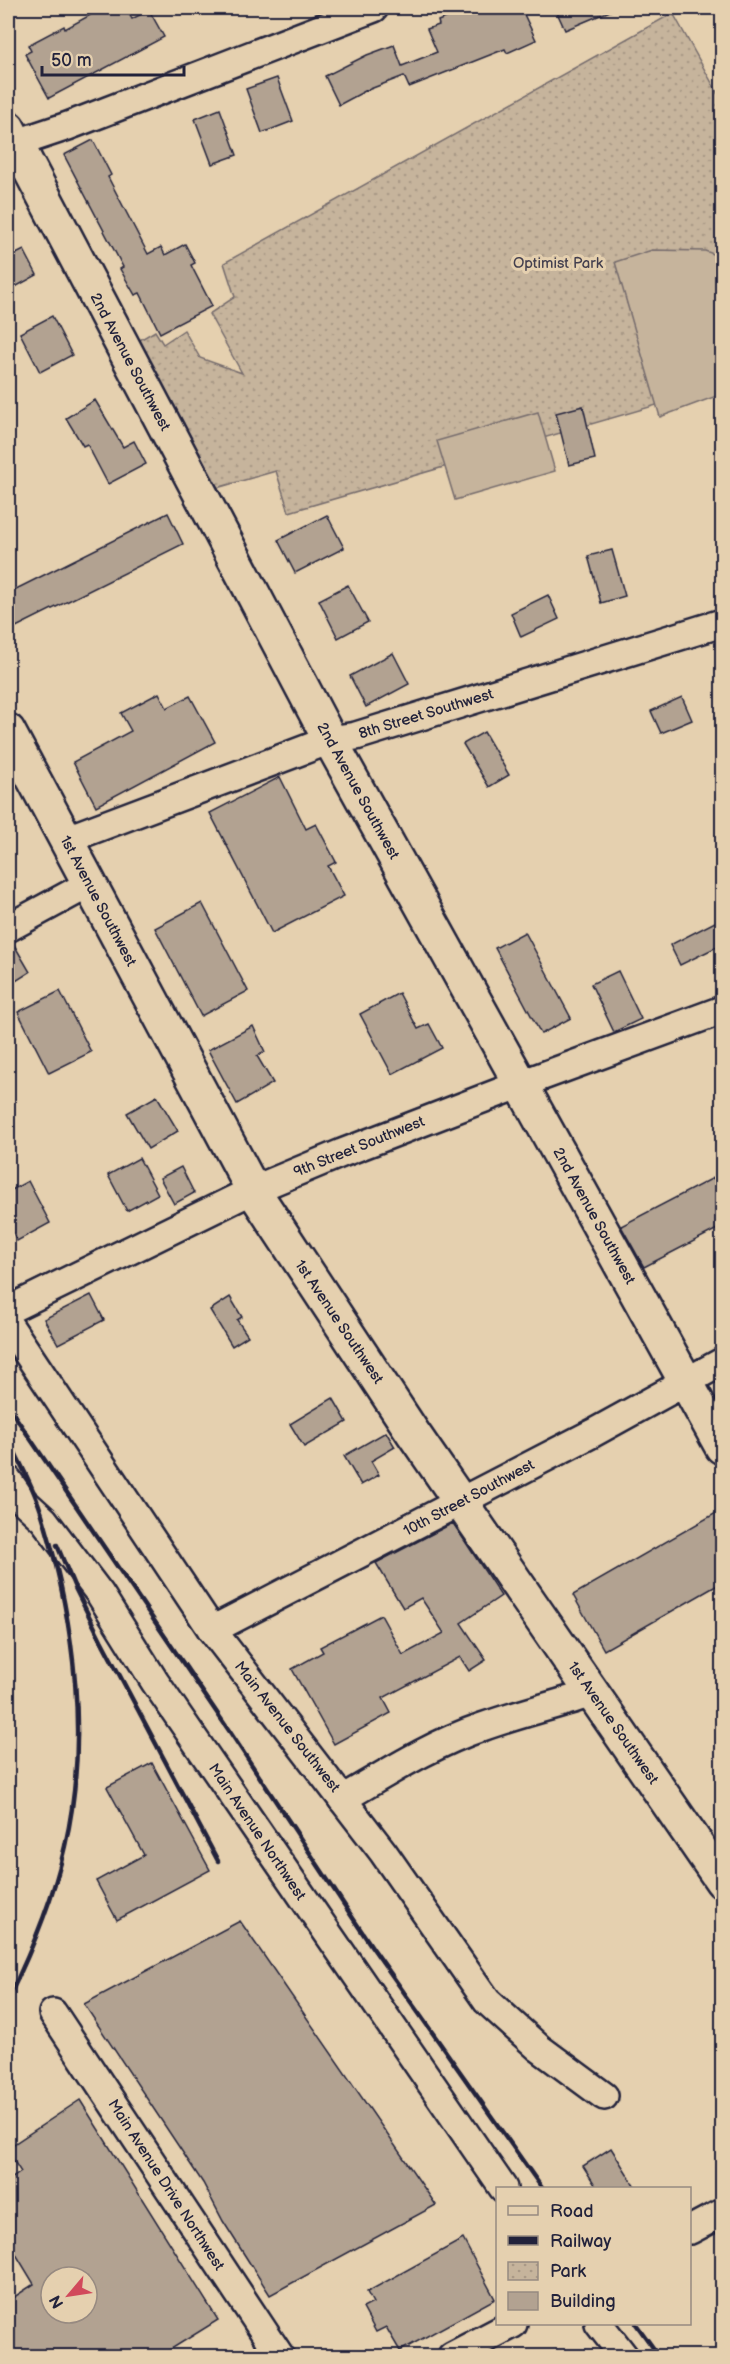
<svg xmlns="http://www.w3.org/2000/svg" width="730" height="2364" font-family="'Balsamiq Sans',sans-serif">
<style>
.park{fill:url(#park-dots);stroke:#746b6c;stroke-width:1.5}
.pitch{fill:#c6b49c;stroke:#746b6c;stroke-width:1.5}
.building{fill:#b2a291;stroke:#22223b;stroke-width:1.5;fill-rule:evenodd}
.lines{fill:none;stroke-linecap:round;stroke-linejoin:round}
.minor-casing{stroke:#22223b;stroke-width:32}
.major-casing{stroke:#22223b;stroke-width:38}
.minor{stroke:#e5d0af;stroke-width:27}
.major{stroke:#e5d0af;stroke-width:33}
.rail{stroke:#22223b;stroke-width:4.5}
.labels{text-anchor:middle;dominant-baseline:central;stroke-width:6;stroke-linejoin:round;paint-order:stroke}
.park-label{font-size:15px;fill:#433f4e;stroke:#e5d0af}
.street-label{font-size:15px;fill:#22223b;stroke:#e5d0af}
</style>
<defs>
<pattern id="park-dots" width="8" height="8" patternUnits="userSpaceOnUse" patternTransform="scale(1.5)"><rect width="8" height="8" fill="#c6b49c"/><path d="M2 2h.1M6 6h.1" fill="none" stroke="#aa9a87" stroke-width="1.8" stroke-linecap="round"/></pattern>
</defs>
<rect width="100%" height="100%" fill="#e5d0af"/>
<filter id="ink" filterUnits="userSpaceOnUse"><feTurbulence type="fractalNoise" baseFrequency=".0167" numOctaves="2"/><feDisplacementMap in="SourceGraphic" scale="12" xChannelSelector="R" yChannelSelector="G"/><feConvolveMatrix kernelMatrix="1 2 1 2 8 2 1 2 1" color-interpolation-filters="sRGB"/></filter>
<g filter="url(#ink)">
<path class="park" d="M 673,13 L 722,101 L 722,386 L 289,512 L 276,471 L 213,489 L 138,341 L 155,331 L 163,344 L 184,330 L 200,358 L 242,373 L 209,314 L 235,297 L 224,263 Z"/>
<g class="pitch">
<path d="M 652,250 L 705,251 L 722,257 L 722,394 L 660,417 L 615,262 Z"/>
<path d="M 538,412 L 555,471 L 455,500 L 437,441 Z"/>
</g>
<g class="building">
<path d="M 103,8 L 126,8 L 132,19 L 149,10 L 164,37 L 49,98 L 25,54 L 31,51 L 28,45 L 64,26 L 65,29 Z"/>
<path d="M 470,8 L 521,8 L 536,40 L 507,53 L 505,49 L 409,87 L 404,76 L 365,91 L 339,105 L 325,76 L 367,55 L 394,45 L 402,66 L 437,52 L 427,29 L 439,25 L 438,21 Z"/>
<path d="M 555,8 L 617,8 L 565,30 Z"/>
<path d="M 277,78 L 293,121 L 262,133 L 246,89 Z"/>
<path d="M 220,109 L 237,155 L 212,164 L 195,119 Z"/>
<path d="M 93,140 L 111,175 L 108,177 L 148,254 L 161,247 L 165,255 L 185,244 L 195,263 L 191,265 L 212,306 L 160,333 L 140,293 L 135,295 L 120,269 L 123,267 L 64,155 Z"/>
<path d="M 24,250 L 37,275 L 8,291 L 8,258 Z"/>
<path d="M 52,316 L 72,355 L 40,372 L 20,333 Z"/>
<path d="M 95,400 L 123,447 L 134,441 L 146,464 L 108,484 L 87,444 L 83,446 L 66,418 Z"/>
<path d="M 583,406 L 595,459 L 569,465 L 556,413 Z"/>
<path d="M 168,513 L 183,544 L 8,631 L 8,593 Z"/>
<path d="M 327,515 L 344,548 L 295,573 L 278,540 Z"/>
<path d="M 612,550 L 625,596 L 601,603 L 588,556 Z"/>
<path d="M 348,585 L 368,622 L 338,638 L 319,600 Z"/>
<path d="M 548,595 L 559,619 L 521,637 L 511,613 Z"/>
<path d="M 393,653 L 409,684 L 366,707 L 350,676 Z"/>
<path d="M 159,693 L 167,708 L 190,696 L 215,742 L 96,806 L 73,762 L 131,731 L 121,713 Z"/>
<path d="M 682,697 L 692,720 L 661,733 L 651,711 Z"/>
<path d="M 484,732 L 509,775 L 489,787 L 463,744 Z"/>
<path d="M 280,777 L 306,829 L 316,824 L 336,862 L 328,866 L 344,896 L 272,933 L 210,813 Z"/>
<path d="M 202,903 L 248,991 L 201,1016 L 155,928 Z"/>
<path d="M 715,922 L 723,938 L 723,944 L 680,965 L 670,945 Z"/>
<path d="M 525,932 L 571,1018 L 541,1034 L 495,948 Z"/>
<path d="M 13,943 L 30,972 L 8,986 L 8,944 Z"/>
<path d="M 618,971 L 641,1019 L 614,1032 L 591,984 Z"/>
<path d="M 60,991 L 91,1052 L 49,1073 L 18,1012 Z"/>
<path d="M 399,993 L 418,1029 L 429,1024 L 442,1048 L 392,1074 L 360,1014 Z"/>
<path d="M 253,1026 L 265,1052 L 257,1056 L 273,1083 L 237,1104 L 208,1050 Z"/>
<path d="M 157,1096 L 178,1131 L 148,1149 L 127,1113 Z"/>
<path d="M 139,1158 L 158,1194 L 127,1211 L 108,1175 Z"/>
<path d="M 181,1167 L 194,1193 L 174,1204 L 160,1178 Z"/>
<path d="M 717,1176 L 723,1188 L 723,1226 L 644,1267 L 621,1226 Z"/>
<path d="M 28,1181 L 50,1223 L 17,1241 L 8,1222 L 8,1192 Z"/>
<path d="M 91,1295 L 104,1320 L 58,1344 L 44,1319 Z"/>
<path d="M 230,1297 L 242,1317 L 237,1320 L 248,1336 L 232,1346 L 210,1310 Z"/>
<path d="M 333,1398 L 347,1422 L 304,1447 L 290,1424 Z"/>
<path d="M 386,1432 L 395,1447 L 371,1461 L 379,1475 L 361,1485 L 344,1456 Z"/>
<path d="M 723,1509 L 723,1582 L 604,1650 L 573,1595 Z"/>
<path d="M 453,1523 L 501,1596 L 461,1623 L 486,1660 L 469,1671 L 460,1657 L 383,1698 L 391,1713 L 334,1744 L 292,1669 L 323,1652 L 320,1647 L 381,1615 L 403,1655 L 444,1633 L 421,1598 L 403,1608 L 376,1563 Z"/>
<path d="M 152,1763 L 210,1870 L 117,1920 L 96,1881 L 144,1855 L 107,1787 Z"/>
<path d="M 240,1921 L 436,2205 L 270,2295 L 223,2221 L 203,2183 L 84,2004 Z"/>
<path d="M 80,2100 L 218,2320 L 160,2356 L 8,2356 L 8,2301 L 34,2284 L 8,2241 L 8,2181 L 21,2172 L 8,2152 L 8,2148 ZM 51,2277 L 87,2277 L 87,2313 L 51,2313 Z"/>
<path d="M 611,2148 L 636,2188 L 597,2188 L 583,2166 Z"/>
<path d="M 463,2239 L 495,2299 L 400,2351 L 386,2327 L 376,2332 L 363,2308 L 373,2303 L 367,2292 Z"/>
</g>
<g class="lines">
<g class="minor-casing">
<g id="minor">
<path d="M 8,146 L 68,126 L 374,8"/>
<path d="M 65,840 L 330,740 L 356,736 L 722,623"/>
<path d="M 8,928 L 89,884"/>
<path d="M 8,1310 L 253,1190 L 342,1153 L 521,1084 L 722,1010"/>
<path d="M 8,1324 L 212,1630 L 383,1852 L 487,2001 L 539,2048 L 604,2096"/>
<path d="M 8,1480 L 21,1499 L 44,1520 L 100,1594 L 155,1682 L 503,2188"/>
<path d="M 212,1630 L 593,1433 L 722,1362"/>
<path d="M 342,1799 C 387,1773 432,1744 482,1727 C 518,1714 556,1705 592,1693"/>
<path d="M 53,2013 L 280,2356"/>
<path d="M 690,2230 L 722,2213"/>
<path d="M 599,2324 L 624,2356"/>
<path d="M 452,2356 L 513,2324"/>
</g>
</g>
<g class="major-casing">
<g id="major">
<path d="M 8,128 L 330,740 L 722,1447"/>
<path d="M 8,731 L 253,1190 L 413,1433 L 722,1881"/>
</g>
</g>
<use href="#minor" class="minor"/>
<use href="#major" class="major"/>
<g class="rail">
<path d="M 8,1406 L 230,1732 L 372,1947 L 542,2188"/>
<path d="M 8,1438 C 21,1465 36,1492 44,1521 C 75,1624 89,1741 65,1846 C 53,1900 32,1950 8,1999"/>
<path d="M 57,1545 L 75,1588 L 101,1640 L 218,1861"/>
<path d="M 636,2324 L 659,2356"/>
</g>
</g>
</g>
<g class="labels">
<g class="park-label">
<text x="558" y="263">Optimist Park</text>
</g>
<g class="street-label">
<text transform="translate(130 362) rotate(62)">2nd Avenue Southwest</text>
<text transform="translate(426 714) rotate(-17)">8th Street Southwest</text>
<text transform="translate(358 791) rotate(61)">2nd Avenue Southwest</text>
<text transform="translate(98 901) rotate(62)">1st Avenue Southwest</text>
<text transform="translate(359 1147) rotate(-22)">9th Street Southwest</text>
<text transform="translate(594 1216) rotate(61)">2nd Avenue Southwest</text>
<text transform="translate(339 1322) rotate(56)">1st Avenue Southwest</text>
<text transform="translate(469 1498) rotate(-28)">10th Street Southwest</text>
<text transform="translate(613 1723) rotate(55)">1st Avenue Southwest</text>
<text transform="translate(287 1727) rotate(52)">Main Avenue Southwest</text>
<text transform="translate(257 1832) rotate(56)">Main Avenue Northwest</text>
<text transform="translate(166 2185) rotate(57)">Main Avenue Drive Northwest</text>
</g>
</g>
<rect width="730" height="2364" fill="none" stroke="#e5d0af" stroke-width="30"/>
<rect x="15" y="15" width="700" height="2334" fill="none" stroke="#22223b" stroke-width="2" filter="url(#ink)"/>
<rect x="496" y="2187" width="195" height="138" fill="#e5d0af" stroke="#978a81" stroke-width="1.5"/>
<rect x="508" y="2206" width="30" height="9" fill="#e5d0af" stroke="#978a81" stroke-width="1.5"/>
<text x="550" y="2217" font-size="18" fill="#22223b">Road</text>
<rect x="508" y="2236" width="30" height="9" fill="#22223b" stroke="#978a81" stroke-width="1.5"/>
<text x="550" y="2247" font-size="18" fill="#22223b">Railway</text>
<rect x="508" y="2262" width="30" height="18" fill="url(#park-dots)" stroke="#978a81" stroke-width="1.5"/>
<text x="550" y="2277" font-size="18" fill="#22223b">Park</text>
<rect x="508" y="2292" width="30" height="18" fill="#b2a291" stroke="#978a81" stroke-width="1.5"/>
<text x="550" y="2307" font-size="18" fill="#22223b">Building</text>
<g transform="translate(69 2295) rotate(241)"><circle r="28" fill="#e5d0af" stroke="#978a81" stroke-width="1.5"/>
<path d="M0-4.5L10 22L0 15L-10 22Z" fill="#d1495b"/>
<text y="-9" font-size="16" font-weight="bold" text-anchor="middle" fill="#22223b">N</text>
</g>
<path d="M42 66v9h142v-9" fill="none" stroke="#22223b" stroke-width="3"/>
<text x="51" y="66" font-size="18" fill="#22223b" stroke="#e5d0af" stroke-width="4.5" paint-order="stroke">50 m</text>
</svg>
